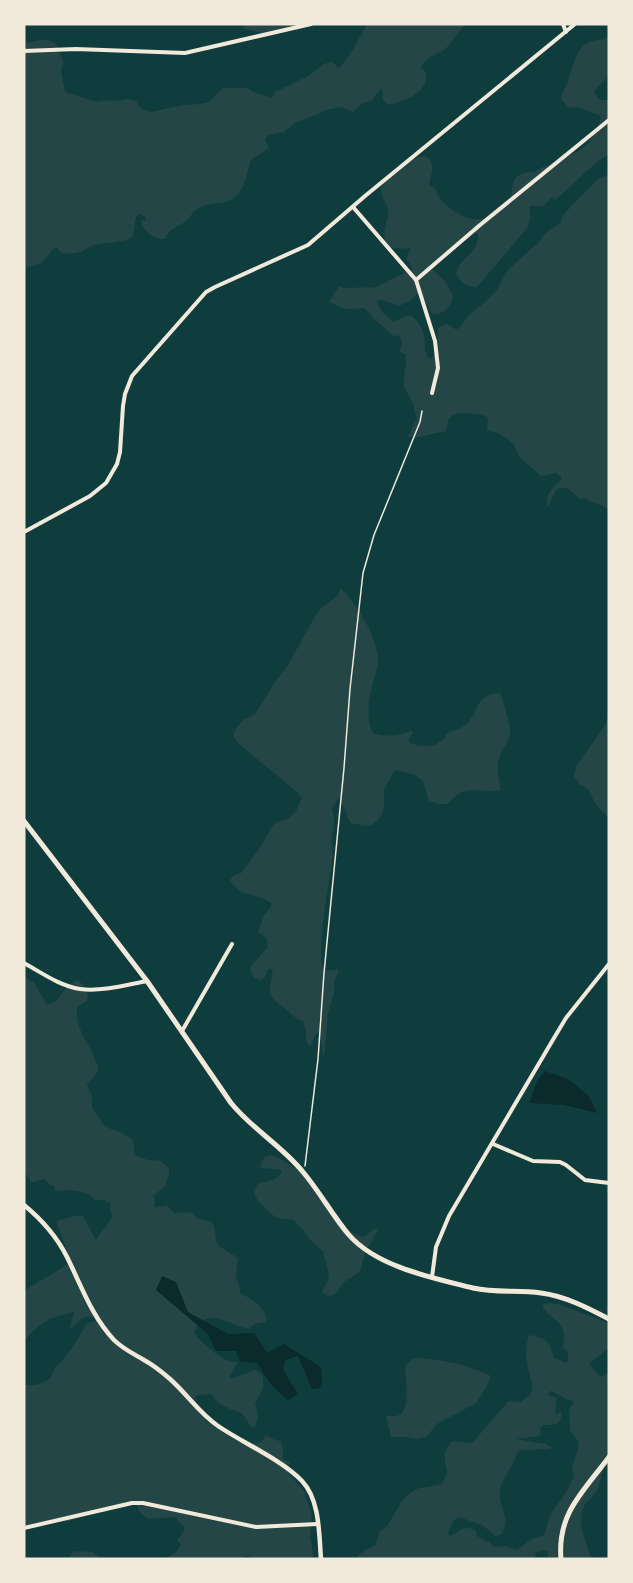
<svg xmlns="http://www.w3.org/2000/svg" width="633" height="1583" font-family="Helvetica,sans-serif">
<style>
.green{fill:#244646;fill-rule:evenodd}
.water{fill:#0a2a2b}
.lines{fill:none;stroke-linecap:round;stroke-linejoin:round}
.path{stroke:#f1e9da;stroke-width:1.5}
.minor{stroke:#f1e9da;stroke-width:4}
.tertiary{stroke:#f1e9da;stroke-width:4.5}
.primary{stroke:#f1e9da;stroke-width:5}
</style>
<rect width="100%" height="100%" fill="#0f3d3e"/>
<g class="green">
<path d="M 245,24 L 319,24 L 265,34 L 242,28 Z"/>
<path d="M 367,24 L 468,24 C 456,31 457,37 448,46 C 438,57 429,53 421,68 L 426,72 C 430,93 403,102 388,105 L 383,101 L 383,93 L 381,89 L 371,101 L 362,103 L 353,112 L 341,107 L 327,110 L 295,123 L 284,132 L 268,135 L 265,139 L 269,148 L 251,160 C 246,177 243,201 221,203 C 214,204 205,204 199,208 C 193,211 190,217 186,221 C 175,229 172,226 165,239 C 152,239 145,232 141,222 L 141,220 L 145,221 L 146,219 L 144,216 L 140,214 L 136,217 L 133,236 L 128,240 L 94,245 L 80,252 L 69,254 L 61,253 L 57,247 L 54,248 L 42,263 L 24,268 L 24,43 C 36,42 47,36 57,45 L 63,62 L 61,71 L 65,92 L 97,102 L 108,100 L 117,101 L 127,99 L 136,101 L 141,109 L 151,112 L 183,105 L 200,104 L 210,102 L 216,94 L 223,88 L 248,88 L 253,92 L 272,98 L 275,92 L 308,76 L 324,64 L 331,62 L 335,64 L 338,68 C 349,61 360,36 367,24 Z"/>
<path d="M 606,24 L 609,24 L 609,73 C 605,82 597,85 594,93 L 600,100 L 609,100 L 609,153 L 606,156 C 587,168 573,186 555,200 L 552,197 L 543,206 L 529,206 L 530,218 L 528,227 L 477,287 C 466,287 461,283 456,274 C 460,255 479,255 478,234 L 474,232 C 459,244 444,252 431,266 L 431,268 L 445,281 L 453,296 C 451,307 442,317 431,313 L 422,294 L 419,292 L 411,300 L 399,306 L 382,300 L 376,301 L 383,313 L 392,321 C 399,321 404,315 410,316 C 416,317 423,329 424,335 C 426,344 423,350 429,358 L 432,359 C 438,350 438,339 438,328 L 447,324 L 455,329 L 458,329 L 470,314 L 484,303 L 497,290 L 507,271 L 534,246 C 540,243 540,240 544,235 C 548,230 555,226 561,223 L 562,216 L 597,180 L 609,174 L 609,510 C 602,503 592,504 584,498 L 579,499 C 565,482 556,484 549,505 L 547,506 C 546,494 552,487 561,480 L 561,477 L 556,473 L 542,476 L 540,475 L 521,459 L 513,443 L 500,434 L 487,430 L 488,419 L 486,416 C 477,414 458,410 451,417 C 447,420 447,426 446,431 L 419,437 L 409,437 L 407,435 L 410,434 L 412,426 L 417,420 L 413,403 L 404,387 L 404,378 L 406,363 L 405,354 L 400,352 C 401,345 404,339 398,335 L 395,336 L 393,336 L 373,318 L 365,308 L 346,309 L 329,302 L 339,286 L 345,288 L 377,287 L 413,268 L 406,259 L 411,248 C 390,250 380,248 386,224 C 387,220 389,214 388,210 C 387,201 377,195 383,184 C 389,176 424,144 431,162 C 434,168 430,179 429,185 L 436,189 C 437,202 459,216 472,219 C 476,220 482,218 486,218 C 492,210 501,211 506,204 C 519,189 503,173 535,172 C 547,162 554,168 563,152 L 570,155 C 586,150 599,132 601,116 L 577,107 L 572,108 L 568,107 L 561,99 C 562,92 566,87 568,81 C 573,68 575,49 588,43 C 594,39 600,41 607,37 L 608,32 Z"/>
<path d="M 341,588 C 357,606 376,633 378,659 C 378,668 374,678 372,686 C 368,701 366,719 373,733 C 387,738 399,735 413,731 L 409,741 L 410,743 C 420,746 431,749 441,741 C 444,740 445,736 447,734 C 452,730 459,730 464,726 C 480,714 473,694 500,693 C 504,703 511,726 510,735 C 508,742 504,747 501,753 C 495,766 498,777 501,790 C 478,795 466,781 448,804 L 439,804 L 429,801 L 423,781 L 415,775 L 395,770 L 384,789 L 384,808 L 380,818 L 373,824 L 366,826 L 351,823 L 348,819 L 346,812 L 339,798 L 332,808 C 333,812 334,817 334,822 C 334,828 332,834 332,840 C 332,845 333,850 333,854 C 332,872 313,958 325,969 C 328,972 333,970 338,969 L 339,970 L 335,979 L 334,992 L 328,1013 L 324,1059 L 319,1033 L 316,1033 L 311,1045 L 309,1045 L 306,1040 L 306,1030 L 303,1021 C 295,1019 293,1015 287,1010 C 280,1004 270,1000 270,988 C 269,981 274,977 272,969 L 268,969 L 265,977 L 261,980 C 254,979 249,973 251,966 L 268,947 L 267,938 L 258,932 L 264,915 L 270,908 L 272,904 C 258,892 241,899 230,880 L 234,875 L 241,873 L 260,848 L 273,825 L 280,821 L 289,818 L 296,811 L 302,798 L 297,792 L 240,745 L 234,738 L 234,731 L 243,720 L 255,714 L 275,682 L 288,665 L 314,618 L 321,608 L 337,596 Z"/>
<path d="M 609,714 L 609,818 L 596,805 L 588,789 L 579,784 L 574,776 L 576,767 L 605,725 Z"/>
<path d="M 24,976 L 34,983 L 47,1005 L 57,1001 C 62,992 68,985 77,980 C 83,983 92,995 86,1001 C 86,1002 79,1006 78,1006 C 72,1024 89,1043 95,1059 C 96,1062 98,1065 98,1068 C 98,1075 90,1079 87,1084 L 92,1097 L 92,1108 L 105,1127 L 118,1131 L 132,1139 L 134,1145 L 134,1153 L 136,1156 L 148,1160 L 161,1161 L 169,1168 L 169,1173 L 165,1187 L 153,1195 L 155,1200 L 154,1208 L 167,1205 L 174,1213 L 190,1212 L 197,1218 L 211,1222 L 214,1226 L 216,1240 L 219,1246 L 238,1258 L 236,1276 L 241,1294 C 253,1299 262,1306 267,1318 L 265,1322 L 254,1324 L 249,1329 C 228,1325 207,1304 194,1333 C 199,1340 201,1341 208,1347 C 218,1355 224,1362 238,1362 L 230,1376 L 230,1378 L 234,1378 L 255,1370 L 262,1374 C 265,1386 262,1393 255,1403 C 257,1411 260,1420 254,1427 L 250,1426 C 241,1407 238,1414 222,1405 C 217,1403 215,1398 211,1394 L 198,1395 L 195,1397 L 195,1399 L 206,1421 L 237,1441 L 247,1444 L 261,1442 L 266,1435 L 275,1440 L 281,1441 L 283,1450 L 283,1459 L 290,1462 L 288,1473 L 304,1491 L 312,1516 L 310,1536 L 314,1559 L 253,1559 L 252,1557 L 246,1556 L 243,1559 L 163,1559 L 175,1553 L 181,1545 L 177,1539 C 182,1535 185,1532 184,1526 L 178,1522 L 176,1517 L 149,1519 C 142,1515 136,1511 137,1503 L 91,1513 L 69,1521 L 36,1523 L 24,1530 L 24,1385 C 36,1386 53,1383 54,1369 C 67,1356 78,1341 86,1324 L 96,1320 C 86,1312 79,1320 72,1328 L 70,1327 L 74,1312 C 48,1318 42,1321 24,1341 L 24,1291 C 38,1281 54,1274 67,1264 L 68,1254 L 56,1221 L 74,1216 L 83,1216 L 96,1240 C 101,1231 109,1225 113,1215 L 110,1211 L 111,1204 L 104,1200 L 95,1200 C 84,1188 70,1190 55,1191 L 54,1186 L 49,1184 L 44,1179 L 35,1182 L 31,1182 L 28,1176 L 24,1173 Z"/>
<path d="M 271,1155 C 284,1159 308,1177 317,1188 C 320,1191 320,1196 322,1201 C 330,1220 344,1230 363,1237 L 376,1228 L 378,1228 L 372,1242 L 366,1249 L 360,1271 L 354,1276 L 345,1281 L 336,1293 L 331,1296 L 326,1295 L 322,1292 L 328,1280 L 329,1275 L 323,1251 L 312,1242 L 302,1229 L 293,1220 L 278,1218 L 271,1214 L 258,1201 L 254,1193 L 258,1183 C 268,1182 275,1180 282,1173 L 280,1170 L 261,1168 C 260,1161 264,1157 271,1155 Z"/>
<path d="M 548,1303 L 558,1304 L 609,1323 L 609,1347 L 589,1364 L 601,1377 L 609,1372 L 609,1456 C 603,1467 602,1477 598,1488 C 596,1494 590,1498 586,1503 C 575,1519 585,1539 590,1555 L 593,1559 L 549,1559 L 547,1551 L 544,1550 L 535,1553 L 536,1559 L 357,1559 C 360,1551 367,1549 375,1546 L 379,1532 L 388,1525 L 402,1501 L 410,1493 L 419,1488 L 439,1485 L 443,1483 L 447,1473 L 445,1462 L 445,1452 L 451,1442 C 459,1440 465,1445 473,1442 L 509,1401 L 521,1402 C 524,1399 530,1396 531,1392 C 534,1386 530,1379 529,1373 C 526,1361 525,1346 529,1335 C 547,1338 549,1341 554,1358 L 566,1363 L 568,1361 L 568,1353 L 563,1347 C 567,1319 556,1325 543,1308 L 543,1305 ZM 551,1391 C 560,1394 564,1400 574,1401 L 569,1411 L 570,1430 L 578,1441 L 579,1446 L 572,1468 L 574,1476 L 566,1493 L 550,1515 L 544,1535 L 532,1539 L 517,1550 L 506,1546 L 493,1547 L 490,1543 L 477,1536 L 475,1530 C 462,1524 460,1533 449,1536 L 448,1533 L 454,1520 L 459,1517 L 482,1525 L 496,1536 L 501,1535 C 511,1518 502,1515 500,1498 C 498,1481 513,1468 517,1453 L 522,1450 L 549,1449 L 552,1448 L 546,1444 L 516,1439 L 539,1436 L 541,1434 L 540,1429 L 543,1425 C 554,1425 562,1426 561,1413 L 560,1412 L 557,1415 L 555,1412 L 557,1398 L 555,1397 L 548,1396 L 549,1392 Z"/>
<path d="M 417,1358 C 443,1360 467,1364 491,1376 L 487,1386 L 476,1403 L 437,1424 L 427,1436 L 418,1439 L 407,1437 L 391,1437 L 386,1416 C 391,1416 397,1417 401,1414 C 410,1407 406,1379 405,1369 C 408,1362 410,1360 417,1358 Z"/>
<path d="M 75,1551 L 92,1552 L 102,1559 L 69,1559 L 72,1553 Z"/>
</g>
<g class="water">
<path d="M 545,1071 L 568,1079 L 588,1095 L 597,1113 L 564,1105 L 529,1103 L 538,1079 Z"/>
<path d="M 162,1276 L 176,1282 L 188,1312 L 228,1334 L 254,1333 L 267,1353 L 284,1344 L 321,1367 L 322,1383 L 320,1388 L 312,1389 L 298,1356 L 285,1360 L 283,1370 L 298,1394 L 288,1400 L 272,1386 L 257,1363 L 240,1361 L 236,1351 L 216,1351 L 208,1334 L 156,1290 Z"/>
</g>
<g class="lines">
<path class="path" d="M 305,1166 L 318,1059 L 324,973 L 344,768 L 350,689 L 363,573 L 374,535 L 420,422 L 422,411"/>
<g class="minor">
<path d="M 563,24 L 566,32"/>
<path d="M 24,51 L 76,49 L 185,53 L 311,24"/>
<path d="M 353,207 L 416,280 L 435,341 L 438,368 L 432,393"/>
<path d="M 416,280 L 480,225 L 609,120"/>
<path d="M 24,532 L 90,496 L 106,483 L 117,464 L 120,452 L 123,406 L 125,394 L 132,376 L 206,292 L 215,287 L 308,245 L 365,196 L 575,24"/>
<path d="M 24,963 C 42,973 60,986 80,989 C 101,992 126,985 147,981"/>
<path d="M 182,1031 L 232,944"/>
<path d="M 493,1144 L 533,1161 L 560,1162 L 566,1165 L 585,1180 L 609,1183"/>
<path d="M 432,1277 L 436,1247 L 449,1216 L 554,1038 L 566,1018 L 609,964"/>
<path d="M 24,1528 L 132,1503 L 143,1503 L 256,1527 L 317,1524"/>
</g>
<path class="tertiary" d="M 24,1205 C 41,1219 57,1237 67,1257 C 81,1285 92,1317 114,1340 C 123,1349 134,1354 144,1360 C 153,1365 162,1372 170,1379 C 187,1394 199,1413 218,1426 C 243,1443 282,1460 302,1481 C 320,1500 319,1534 321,1559"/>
<g class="primary">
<path d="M 24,821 L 147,981 L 231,1103 C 252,1129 282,1146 303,1172 C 320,1192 332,1215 349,1235 C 377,1267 433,1278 473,1288 C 496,1293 518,1290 541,1293 C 565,1296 588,1308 609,1319"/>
<path d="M 561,1559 C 557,1513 584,1491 609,1457"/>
</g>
</g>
<rect width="633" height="1583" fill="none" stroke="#f1e9da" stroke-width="51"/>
</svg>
